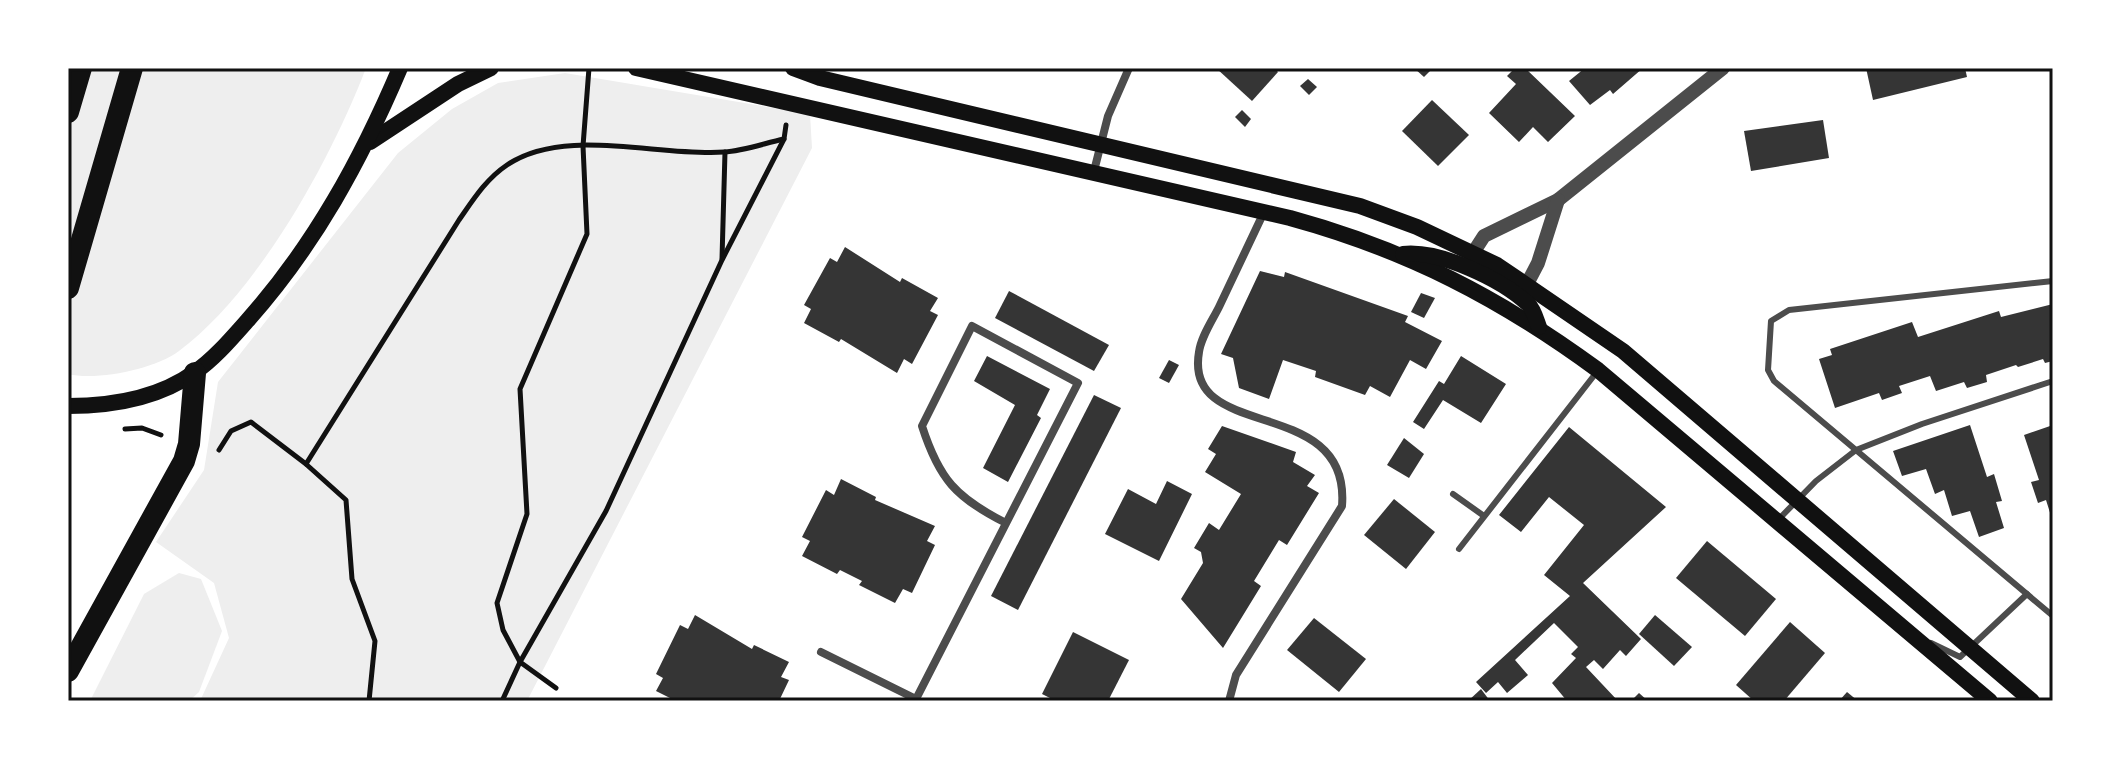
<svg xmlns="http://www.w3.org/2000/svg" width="2121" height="769" font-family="'Archivo Narrow',sans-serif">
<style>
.green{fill:#eee}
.building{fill:#353535}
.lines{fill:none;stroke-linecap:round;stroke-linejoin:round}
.path{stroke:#111;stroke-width:5}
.service{stroke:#4c4c4c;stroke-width:6}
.minor{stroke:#4c4c4c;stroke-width:8}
.tertiary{stroke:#4c4c4c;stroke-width:14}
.secondary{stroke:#111;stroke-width:16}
.trunk{stroke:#111;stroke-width:22}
.neatline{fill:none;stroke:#111;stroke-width:3}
</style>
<rect width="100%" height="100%" fill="#fff"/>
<g class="green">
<path d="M 68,68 L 366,68 C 331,159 259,291 179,351 C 155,369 97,381 68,374 Z"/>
<path d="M 565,73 L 810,114 L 812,148 L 527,701 L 200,701 L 229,638 L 214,583 L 156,542 L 204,470 L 218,382 L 398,153 L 452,109 L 498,83 Z"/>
<path d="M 179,573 L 201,579 L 222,631 L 199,692 L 189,701 L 90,701 L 144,594 Z"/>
</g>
<g class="building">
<path d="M 1216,68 L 1274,68 L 1278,72 L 1252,101 Z"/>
<path d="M 1414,68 L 1433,68 L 1424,77 Z"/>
<path d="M 1515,68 L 1525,68 L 1575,116 L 1548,142 L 1533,127 L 1519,142 L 1489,113 L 1516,84 L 1507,76 Z"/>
<path d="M 1585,68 L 1643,68 L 1613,94 L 1610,90 L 1590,105 L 1569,81 Z"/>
<path d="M 1866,68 L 1965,68 L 1967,77 L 1873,100 Z"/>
<path d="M 1308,79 L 1317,87 L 1309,95 L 1300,86 Z"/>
<path d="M 1432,100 L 1469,135 L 1438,166 L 1402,131 Z"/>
<path d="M 1242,110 L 1251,119 L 1245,127 L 1235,117 Z"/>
<path d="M 1823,120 L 1829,158 L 1751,171 L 1744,131 Z"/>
<path d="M 845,247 L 900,282 L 902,278 L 938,298 L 930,311 L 938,315 L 912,364 L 904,359 L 897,373 L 841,339 L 839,342 L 804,323 L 811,309 L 804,305 L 830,258 L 837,262 Z"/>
<path d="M 1260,271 L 1284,277 L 1285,272 L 1408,316 L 1405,322 L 1442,341 L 1426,369 L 1410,360 L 1390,397 L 1370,386 L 1365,395 L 1315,377 L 1316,371 L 1283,360 L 1269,399 L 1239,388 L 1233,358 L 1221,354 Z"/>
<path d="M 1009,291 L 1109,345 L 1094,371 L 995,318 Z"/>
<path d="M 1421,293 L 1435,298 L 1424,318 L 1411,312 Z"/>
<path d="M 2053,304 L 2053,361 L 2045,363 L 2043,359 L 2018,367 L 2016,365 L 1986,375 L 1987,382 L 1967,388 L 1964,382 L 1936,391 L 1930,376 L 1899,386 L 1902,393 L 1882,400 L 1879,393 L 1835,408 L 1819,359 L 1832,355 L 1830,349 L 1912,322 L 1918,337 L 1999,311 L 2001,317 Z"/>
<path d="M 987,356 L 1050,389 L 1037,415 L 1041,418 L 1008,482 L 983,468 L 1015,405 L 974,381 Z"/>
<path d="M 1461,356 L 1506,384 L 1481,423 L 1443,400 L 1424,429 L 1413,422 L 1439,381 L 1444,384 Z"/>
<path d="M 1169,360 L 1179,365 L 1169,383 L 1159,378 Z"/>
<path d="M 1094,395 L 1121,408 L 1018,610 L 991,596 Z"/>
<path d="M 1970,425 L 1987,477 L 1994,474 L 2002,501 L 1996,502 L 2004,528 L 1979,537 L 1970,511 L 1952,516 L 1944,490 L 1935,494 L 1926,469 L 1902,476 L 1893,451 Z"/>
<path d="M 2053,425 L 2053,519 L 2052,519 L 2046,500 L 2038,503 L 2031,482 L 2039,480 L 2024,435 Z"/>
<path d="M 1222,426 L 1296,452 L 1293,462 L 1315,475 L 1307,486 L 1319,493 L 1287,545 L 1279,540 L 1254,581 L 1261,586 L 1223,648 L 1181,599 L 1203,563 L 1201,552 L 1194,548 L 1209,523 L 1219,530 L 1241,494 L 1205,472 L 1216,454 L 1208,449 Z"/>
<path d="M 1569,427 L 1666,507 L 1583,583 L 1641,639 L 1626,656 L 1620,650 L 1603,669 L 1594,660 L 1586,667 L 1618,701 L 1567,701 L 1552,683 L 1576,658 L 1571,654 L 1578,647 L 1554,623 L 1515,660 L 1528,675 L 1507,693 L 1498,682 L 1486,693 L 1476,682 L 1570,596 L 1544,575 L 1584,525 L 1549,497 L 1521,532 L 1499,515 Z"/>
<path d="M 1404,438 L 1424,454 L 1409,478 L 1387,465 Z"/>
<path d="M 841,479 L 876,497 L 875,500 L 935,526 L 927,541 L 935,545 L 912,593 L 903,589 L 895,603 L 859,585 L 862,581 L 840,570 L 837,574 L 802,556 L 810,541 L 802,537 L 826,490 L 834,495 Z"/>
<path d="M 1167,481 L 1192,494 L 1159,561 L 1105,534 L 1128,489 L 1156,504 Z"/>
<path d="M 1394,499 L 1435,532 L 1406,569 L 1364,535 Z"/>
<path d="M 1707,541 L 1776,599 L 1745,636 L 1676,578 Z"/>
<path d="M 695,615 L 752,649 L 754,645 L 789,662 L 781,677 L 789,680 L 779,701 L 676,701 L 656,691 L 663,678 L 656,674 L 680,625 L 688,629 Z"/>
<path d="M 1655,615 L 1692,647 L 1674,666 L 1639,634 Z"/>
<path d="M 1314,618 L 1366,659 L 1339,692 L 1287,650 Z"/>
<path d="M 1790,622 L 1825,653 L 1784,701 L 1754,701 L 1736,685 Z"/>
<path d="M 1073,632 L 1129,660 L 1108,701 L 1056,701 L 1042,694 Z"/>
<path d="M 1481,689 L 1490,701 L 1468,701 Z"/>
<path d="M 1847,692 L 1858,701 L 1839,701 Z"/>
<path d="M 1639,693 L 1648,701 L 1631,701 Z"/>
</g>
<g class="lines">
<g class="path">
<path d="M 722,259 L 725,152"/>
<path d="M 125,429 L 142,428 L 161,435"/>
<path d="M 219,450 L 231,431 L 251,422 L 306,464 L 459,220 C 473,200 486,179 507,165 C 564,126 659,157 724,152 C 744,151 765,143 784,139"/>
<path d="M 307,465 L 346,500 L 352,579 L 375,641 L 369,701"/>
<path d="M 556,688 L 520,662 L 503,630 L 497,603 L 527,514 L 520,389 L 587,234 L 583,146 L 589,68"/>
<path d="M 502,701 L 520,662 L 606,511 L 722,260 L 784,139 L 786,125"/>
</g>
<g class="service">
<path d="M 2053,281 L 1789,310 L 1771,321 L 1768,370 L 1774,381 L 2053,616"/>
<path d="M 1453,494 L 1484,516"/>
<path d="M 1777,521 L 1816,481 L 1856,450 L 1922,424 L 2053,381"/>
<path d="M 1459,549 L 1596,373"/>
<path d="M 1931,643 L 1960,657 L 2027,594"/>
</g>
<g class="minor">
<path d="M 1094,171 L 1108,116 L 1129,68"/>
<path d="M 821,652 L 916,699"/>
<path d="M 915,701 L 1078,383 L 972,326 L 922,426 C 939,479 956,498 1006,523"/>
<path d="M 1229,701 L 1236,675 L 1342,506 C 1351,393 1183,444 1199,352 C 1201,337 1212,321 1219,307 C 1234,276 1249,244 1264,212"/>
</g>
<g class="tertiary">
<path d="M 1473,253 L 1484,236 L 1558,200 L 1723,68"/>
<path d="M 1527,284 L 1538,263 L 1558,200"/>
</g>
<g class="secondary">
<path d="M 636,68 L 1290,218 C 1407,250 1500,298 1598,370 L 1990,701"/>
<path d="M 793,68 L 820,78 L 1360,206 L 1417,227 L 1497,265 L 1623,351 L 2032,701"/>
<path d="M 370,142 L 458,84 L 491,68"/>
<path d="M 1403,254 C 1440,250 1501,279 1528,304 C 1534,310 1536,319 1539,327"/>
<path d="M 68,406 C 111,406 159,398 195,372 C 214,359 231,339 247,321 C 314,246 361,160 400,68"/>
</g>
<g class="trunk">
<path d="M 68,112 L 81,68"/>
<path d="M 68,288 L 132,68"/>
<path d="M 68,671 L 184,461 L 189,444 L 195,373"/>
</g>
</g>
<rect width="2121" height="769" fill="none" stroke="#ffffff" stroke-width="140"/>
<rect x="70" y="70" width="1981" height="629" class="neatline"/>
</svg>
